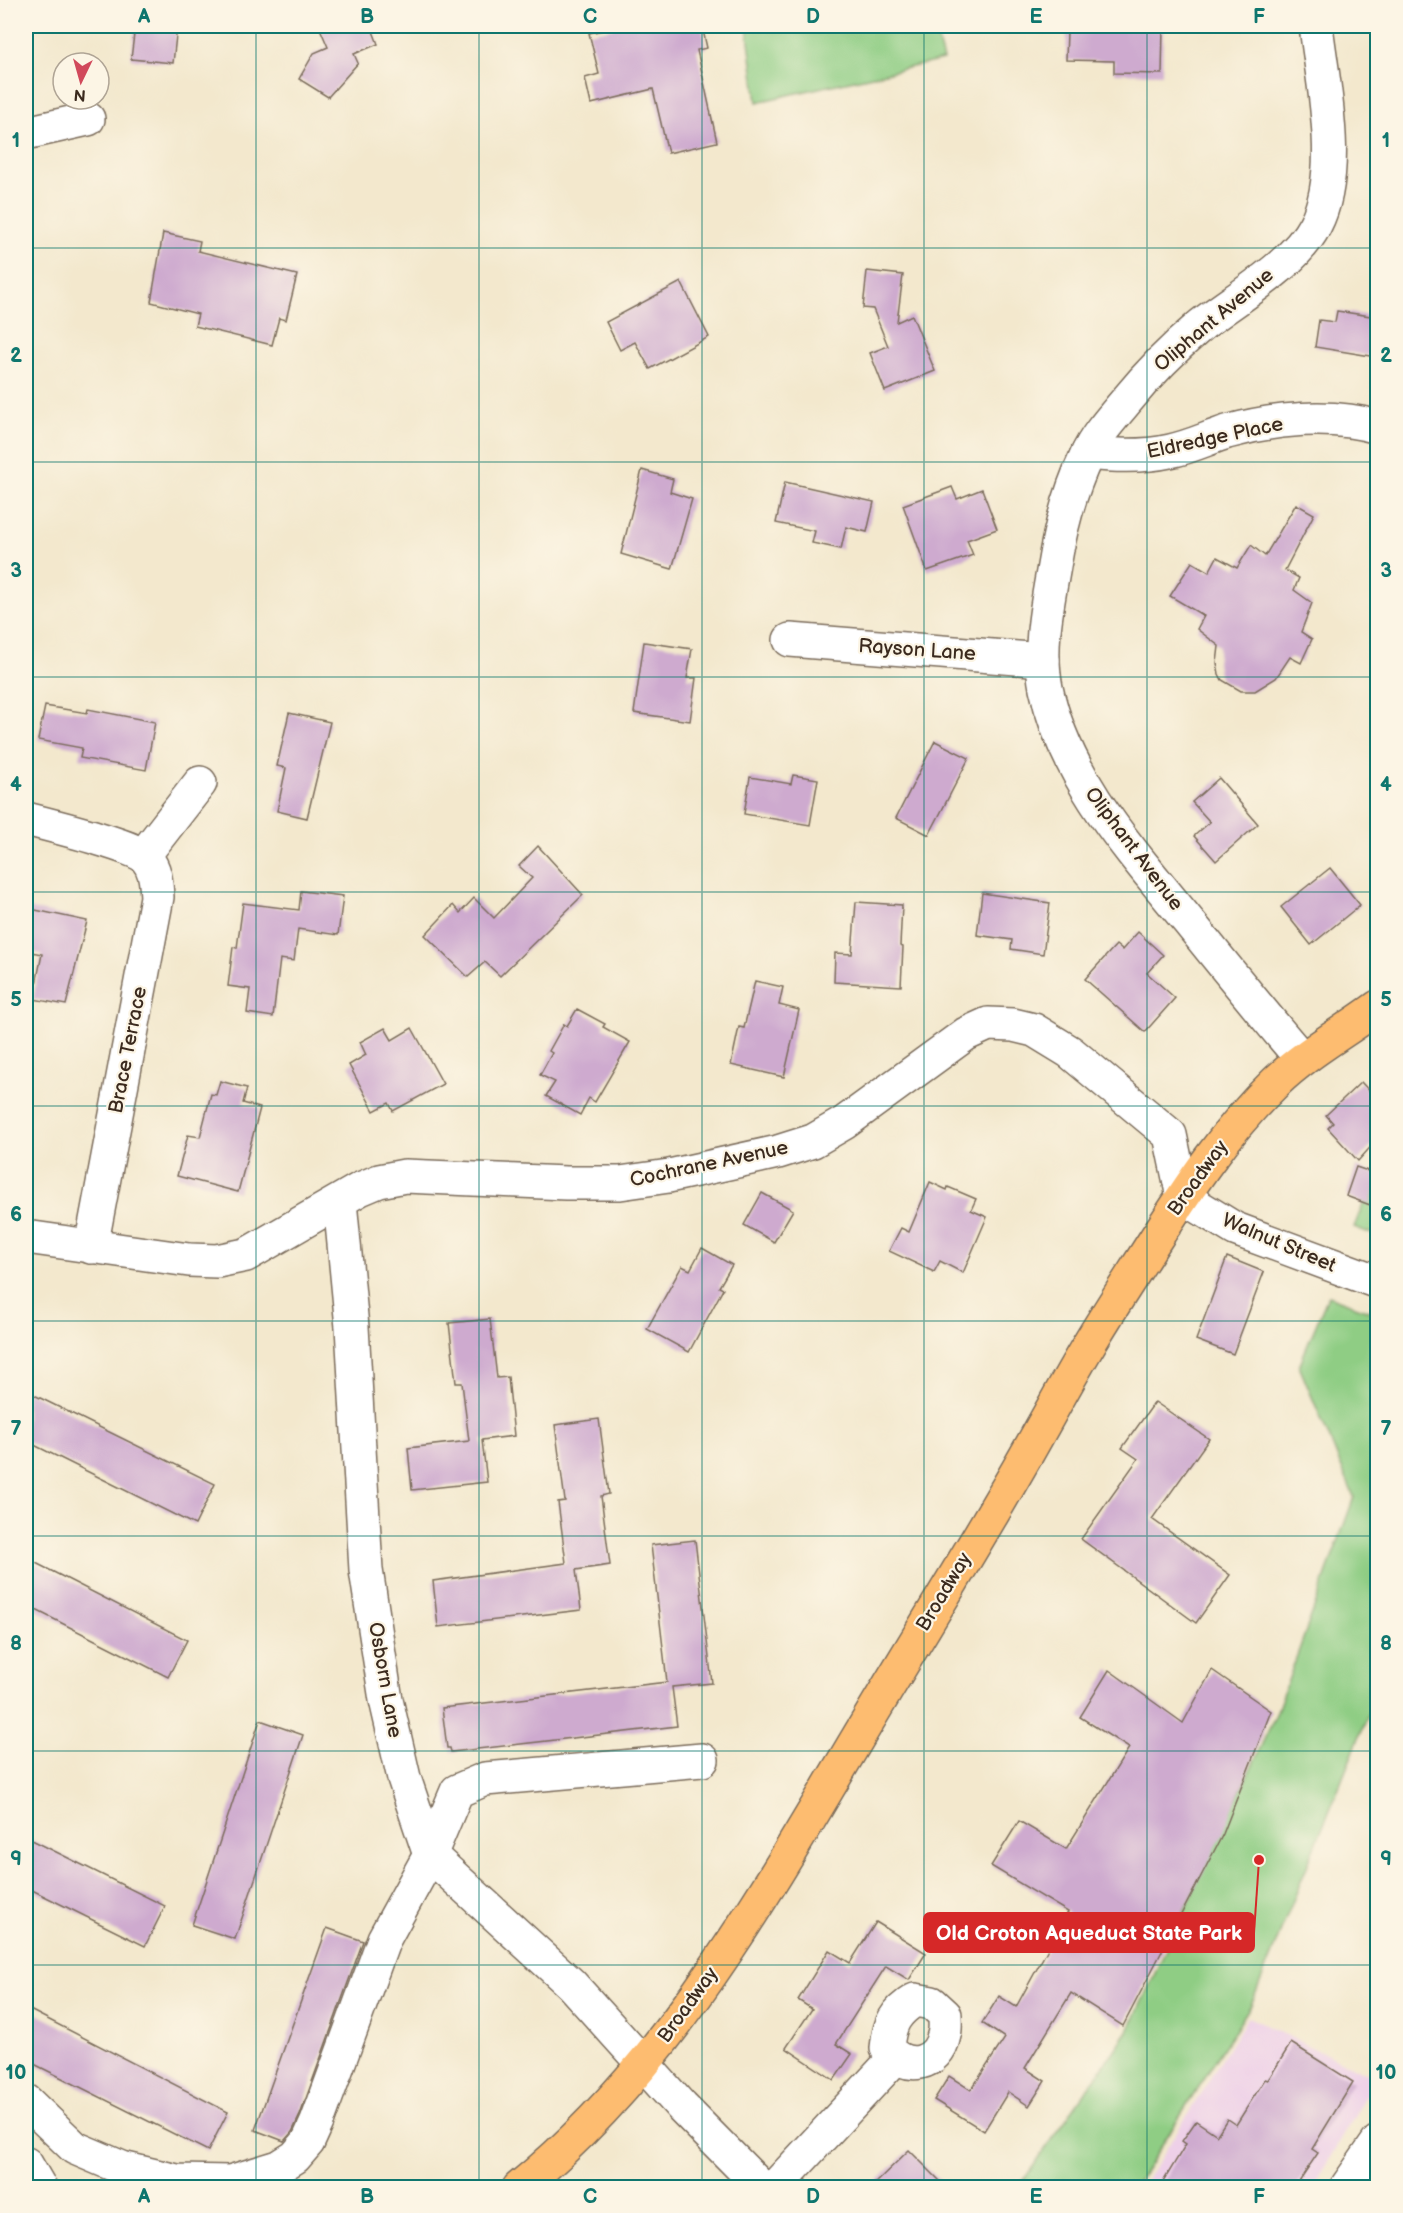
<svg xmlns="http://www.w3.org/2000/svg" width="1403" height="2213" font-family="'Balsamiq Sans',sans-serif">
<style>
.built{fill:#eed0e8}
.green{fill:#8fcd84;stroke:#657c51;stroke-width:1.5}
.building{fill:#ceaacf}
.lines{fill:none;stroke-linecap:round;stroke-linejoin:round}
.minor-casing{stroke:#7b6c5b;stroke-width:36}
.major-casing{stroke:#7b6c5b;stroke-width:36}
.minor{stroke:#fff;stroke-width:33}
.major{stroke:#fdbc70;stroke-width:33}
.grid{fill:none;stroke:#0f766e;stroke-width:1.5;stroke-opacity:0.55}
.labels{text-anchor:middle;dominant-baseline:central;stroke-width:4.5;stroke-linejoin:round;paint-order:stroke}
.street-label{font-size:20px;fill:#3b2a1e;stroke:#fcf5e5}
.leader{fill:none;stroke:#d62828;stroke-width:2}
.callout-dot{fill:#d62828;stroke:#fcf5e5;stroke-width:2}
.callout{fill:#d62828;stroke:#d62828;stroke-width:2}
.callout-label{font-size:21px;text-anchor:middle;font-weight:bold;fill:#fff}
.neatline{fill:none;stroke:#0f766e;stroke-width:2}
.grid-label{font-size:20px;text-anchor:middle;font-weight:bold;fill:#0f766e}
</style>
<rect width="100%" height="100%" fill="#fcf5e5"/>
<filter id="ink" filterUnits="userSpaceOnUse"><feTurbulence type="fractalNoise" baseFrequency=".0167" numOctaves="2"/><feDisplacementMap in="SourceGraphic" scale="12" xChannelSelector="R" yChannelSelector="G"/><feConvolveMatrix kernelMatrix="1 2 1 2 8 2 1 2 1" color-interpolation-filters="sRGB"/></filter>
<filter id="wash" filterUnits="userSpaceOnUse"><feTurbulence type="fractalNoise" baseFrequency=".008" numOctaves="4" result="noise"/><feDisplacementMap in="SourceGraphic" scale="24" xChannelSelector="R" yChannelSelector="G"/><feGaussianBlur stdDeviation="1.35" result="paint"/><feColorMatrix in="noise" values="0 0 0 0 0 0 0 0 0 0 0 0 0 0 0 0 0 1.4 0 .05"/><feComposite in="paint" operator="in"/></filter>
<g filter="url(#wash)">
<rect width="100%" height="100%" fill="#f3e8cd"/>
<path class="built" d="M 1248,2017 L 1376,2078 L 1313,2187 L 1142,2188 Z"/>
<g class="green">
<path d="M 747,26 L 934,26 L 943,60 L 757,102 Z"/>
<path d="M 1377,1170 L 1377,1236 L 1354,1227 Z"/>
<path d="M 1328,1296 L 1377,1314 L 1377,1693 L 1251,2005 L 1135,2187 L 1018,2188 L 1128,2031 L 1276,1714 L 1354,1497 L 1299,1366 Z"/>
</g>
<g id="blocks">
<g class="building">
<path d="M 135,26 L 177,26 L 173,63 L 131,59 Z"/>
<path d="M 319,26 L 371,26 L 378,44 L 354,54 L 358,63 L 328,97 L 299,79 L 314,53 L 328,47 Z"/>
<path d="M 624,26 L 702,26 L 707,48 L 697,50 L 717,142 L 668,153 L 653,89 L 591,104 L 585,78 L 599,74 L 589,33 Z"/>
<path d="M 1076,26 L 1163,26 L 1162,74 L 1114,73 L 1114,61 L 1066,60 L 1067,32 L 1076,32 Z"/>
<path d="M 163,233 L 200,241 L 198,251 L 297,275 L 286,320 L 279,318 L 272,345 L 195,326 L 198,314 L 151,302 Z"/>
<path d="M 867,271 L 903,275 L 897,322 L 912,315 L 935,371 L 885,391 L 870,353 L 888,346 L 873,309 L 863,308 Z"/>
<path d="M 681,282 L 709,337 L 650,369 L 635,342 L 620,350 L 606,322 Z"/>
<path d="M 1337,311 L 1377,317 L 1377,357 L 1315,347 L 1319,320 L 1335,322 Z"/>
<path d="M 642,470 L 673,479 L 670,492 L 692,499 L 672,569 L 621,554 Z"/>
<path d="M 785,482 L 874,502 L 867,532 L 846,527 L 841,549 L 812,543 L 815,531 L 776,523 Z"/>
<path d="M 952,487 L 957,499 L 982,489 L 997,529 L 967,540 L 973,555 L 927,571 L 903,505 Z"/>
<path d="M 1296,504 L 1314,514 L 1285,570 L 1299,578 L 1294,590 L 1312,603 L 1301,632 L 1312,639 L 1301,663 L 1290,657 L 1276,678 L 1255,691 L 1241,691 L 1222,680 L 1219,674 L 1217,663 L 1219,646 L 1197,629 L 1204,616 L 1170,596 L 1192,562 L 1209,572 L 1217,557 L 1237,568 L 1251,545 L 1265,556 Z"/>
<path d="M 644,642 L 692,649 L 687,678 L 696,678 L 690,721 L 634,713 Z"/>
<path d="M 45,706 L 87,713 L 88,709 L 155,722 L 146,770 L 80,758 L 82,748 L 38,740 Z"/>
<path d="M 289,713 L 330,722 L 307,818 L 277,811 L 286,768 L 277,766 Z"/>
<path d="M 935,741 L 969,758 L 929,835 L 896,818 Z"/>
<path d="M 793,775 L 818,779 L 810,825 L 744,814 L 750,777 L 791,784 Z"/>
<path d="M 1219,778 L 1258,824 L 1216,861 L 1194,836 L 1210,822 L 1192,802 Z"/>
<path d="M 538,846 L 583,895 L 500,976 L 485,962 L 468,977 L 425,935 L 453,905 L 460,913 L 474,898 L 494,918 L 532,878 L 519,866 Z"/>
<path d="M 1330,868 L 1360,905 L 1311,945 L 1281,907 Z"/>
<path d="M 301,891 L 343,896 L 338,935 L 298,929 L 294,961 L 280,959 L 273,1017 L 247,1013 L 250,989 L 228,986 L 233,947 L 237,948 L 243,903 L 299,910 Z"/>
<path d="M 982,893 L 1050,903 L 1043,954 L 1011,949 L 1012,940 L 977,935 Z"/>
<path d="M 856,902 L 902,905 L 900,946 L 903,947 L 901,986 L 834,982 L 835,953 L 852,954 Z"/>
<path d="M 26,908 L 87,921 L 66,1005 L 33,999 L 42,954 L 26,951 Z"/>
<path d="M 1138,932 L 1163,955 L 1147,973 L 1175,998 L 1145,1032 L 1085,979 L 1116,945 L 1122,950 Z"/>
<path d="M 755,981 L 783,987 L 779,1005 L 799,1010 L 784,1077 L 731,1065 L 739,1027 L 744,1028 Z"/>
<path d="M 577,1009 L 605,1024 L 603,1027 L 630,1042 L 595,1102 L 589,1098 L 580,1115 L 546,1096 L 555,1082 L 540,1075 L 552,1053 L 549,1051 L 564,1024 L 567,1026 Z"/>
<path d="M 385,1028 L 392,1040 L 412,1028 L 443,1084 L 393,1111 L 389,1103 L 374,1111 L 349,1065 L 366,1055 L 360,1042 Z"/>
<path d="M 220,1081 L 247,1088 L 243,1103 L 260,1108 L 238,1192 L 177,1176 L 188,1135 L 200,1137 L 211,1094 L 216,1095 Z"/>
<path d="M 1361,1082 L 1377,1099 L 1377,1140 L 1358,1161 L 1328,1128 L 1333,1123 L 1326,1115 Z"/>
<path d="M 1356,1167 L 1377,1174 L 1377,1184 L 1370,1205 L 1346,1196 Z"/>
<path d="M 930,1182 L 947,1190 L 948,1187 L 976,1199 L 971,1210 L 987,1217 L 963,1273 L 940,1261 L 934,1272 L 889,1251 L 901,1228 L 909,1232 Z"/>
<path d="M 762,1193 L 793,1210 L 774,1242 L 744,1225 Z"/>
<path d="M 702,1248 L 732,1265 L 719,1287 L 723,1289 L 689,1352 L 647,1329 L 682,1266 L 690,1270 Z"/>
<path d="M 1227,1257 L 1264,1272 L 1233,1354 L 1196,1340 Z"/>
<path d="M 490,1319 L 497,1378 L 508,1377 L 514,1436 L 482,1440 L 487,1482 L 412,1490 L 408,1448 L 469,1441 L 462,1383 L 456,1383 L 449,1323 Z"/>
<path d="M 26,1391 L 215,1484 L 195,1525 L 26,1441 Z"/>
<path d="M 1155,1402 L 1209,1439 L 1152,1519 L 1230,1575 L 1196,1623 L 1081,1539 L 1138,1459 L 1122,1448 Z"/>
<path d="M 599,1419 L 609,1494 L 601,1496 L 610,1565 L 576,1570 L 581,1610 L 438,1627 L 433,1581 L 566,1563 L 558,1502 L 565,1501 L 555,1425 Z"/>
<path d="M 695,1540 L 712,1683 L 672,1687 L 677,1726 L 451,1752 L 450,1748 L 447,1748 L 442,1708 L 667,1682 L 651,1545 Z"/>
<path d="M 26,1558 L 187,1640 L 168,1677 L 26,1605 Z"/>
<path d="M 1109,1670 L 1183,1723 L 1212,1670 L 1271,1711 L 1223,1834 L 1123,2026 L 1071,1993 L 1025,2068 L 1045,2081 L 1029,2106 L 1008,2092 L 984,2131 L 934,2100 L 949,2076 L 971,2090 L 1005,2038 L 982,2023 L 999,1996 L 1016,2007 L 1068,1912 L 991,1866 L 1019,1821 L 1066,1849 L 1129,1748 L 1080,1717 Z"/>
<path d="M 260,1720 L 303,1735 L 235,1939 L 192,1925 Z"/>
<path d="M 26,1837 L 165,1906 L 145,1946 L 26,1887 Z"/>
<path d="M 876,1922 L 926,1953 L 909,1980 L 886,1966 L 836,2044 L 852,2054 L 834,2080 L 786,2048 L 812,2009 L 798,2000 L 829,1950 L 850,1963 Z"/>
<path d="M 327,1928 L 363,1941 L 300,2115 L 292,2132 L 284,2141 L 255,2130 Z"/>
<path d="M 26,2008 L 228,2112 L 208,2151 L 26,2060 Z"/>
<path d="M 1291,2043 L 1353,2082 L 1312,2149 L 1318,2153 L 1295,2187 L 1160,2187 L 1186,2144 L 1182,2141 L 1196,2121 L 1217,2135 L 1227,2119 L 1236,2125 L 1265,2079 L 1268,2080 Z"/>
<path d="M 909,2150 L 946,2187 L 871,2187 Z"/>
</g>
</g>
</g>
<g filter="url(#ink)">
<use href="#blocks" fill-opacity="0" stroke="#7b6c5b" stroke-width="1.5"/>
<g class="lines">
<g class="minor-casing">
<g id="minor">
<path d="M 26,133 L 88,119"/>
<path d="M 1088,453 C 1115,456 1143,457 1170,451 C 1190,447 1208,438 1227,432 C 1273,419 1331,413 1378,427"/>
<path d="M 790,640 L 1043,660"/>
<path d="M 26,819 C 45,824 136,846 146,858 C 156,870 156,882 157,897 L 91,1247"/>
<path d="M 144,855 L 200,783"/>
<path d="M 1302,1059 C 1263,1014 1226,968 1189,922 C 1132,852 1065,779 1046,688 C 1038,648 1047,606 1054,566 C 1060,529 1071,489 1087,455 C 1096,435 1113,417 1127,400 C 1149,373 1174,348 1200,326 C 1235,298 1294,266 1315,225 C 1343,172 1323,84 1316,26"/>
<path d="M 340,1202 L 352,1327 L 366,1570 L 386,1700 L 404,1778 L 430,1855 L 571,1984 L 682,2107 L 762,2188"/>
<path d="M 26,1237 L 189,1260 L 217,1261 L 246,1255 L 360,1189 L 379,1181 L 405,1176 L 566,1183 L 620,1183 L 669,1176 L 778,1152 L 813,1141 L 844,1123 L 966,1034 L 988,1024 L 1013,1025 L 1034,1030 L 1070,1052 L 1170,1135 L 1183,1197 L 1235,1229 L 1378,1282"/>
<path d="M 915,2000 L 932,2003 L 945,2015 C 945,2022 946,2029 944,2035 C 938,2066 905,2072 887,2048 C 889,2024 895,2012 915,2000 Z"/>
<path d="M 26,2101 L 75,2148 L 122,2168 L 177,2181 L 230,2182 L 279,2167 L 295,2157 L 308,2142 L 317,2122 L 384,1939 L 430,1855 L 457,1791 L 485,1779 L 702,1760"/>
<path d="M 26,2164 L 40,2188"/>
<path d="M 774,2188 L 895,2058"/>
<path d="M 1346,2188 L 1378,2142"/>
</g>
</g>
<g class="major-casing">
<path id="major" d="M 519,2188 C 670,2066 765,1893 863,1729 C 921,1631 982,1535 1037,1436 C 1054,1406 1070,1376 1088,1346 C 1108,1312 1130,1279 1151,1246 C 1188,1188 1226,1130 1276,1082 C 1306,1053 1344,1032 1378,1007"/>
</g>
<use href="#minor" class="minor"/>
<use href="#major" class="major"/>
</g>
</g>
<path class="grid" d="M 256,26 L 256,2188M 479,26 L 479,2188M 702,26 L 702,2188M 924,26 L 924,2188M 1147,26 L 1147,2188M 26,248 L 1378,248M 26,462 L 1378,462M 26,677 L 1378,677M 26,892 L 1378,892M 26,1106 L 1378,1106M 26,1321 L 1378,1321M 26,1536 L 1378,1536M 26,1751 L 1378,1751M 26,1965 L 1378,1965"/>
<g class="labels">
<g class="street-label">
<text transform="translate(1214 320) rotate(-40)">Oliphant Avenue</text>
<text transform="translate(1215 438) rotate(-12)">Eldredge Place</text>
<text transform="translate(917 650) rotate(4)">Rayson Lane</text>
<text transform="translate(1134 849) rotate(53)">Oliphant Avenue</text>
<text transform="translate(128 1050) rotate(-79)">Brace Terrace</text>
<text transform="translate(709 1164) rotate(-12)">Cochrane Avenue</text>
<text transform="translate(1198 1178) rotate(-54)">Broadway</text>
<text transform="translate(1279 1243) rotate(23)">Walnut Street</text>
<text transform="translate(944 1592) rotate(-59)">Broadway</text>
<text transform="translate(385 1680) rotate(80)">Osborn Lane</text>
<text transform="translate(688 2005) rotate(-54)">Broadway</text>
</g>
</g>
<path class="leader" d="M1259 1860L1254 1933"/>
<circle class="callout-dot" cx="1259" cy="1860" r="6"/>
<rect class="callout" x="924" y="1913" width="330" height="39" rx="6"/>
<g class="callout-label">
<text x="1089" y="1940">Old Croton Aqueduct State Park</text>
</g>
<rect width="1403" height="2213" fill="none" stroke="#fcf5e5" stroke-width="66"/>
<g transform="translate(81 81) rotate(185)"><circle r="28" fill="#fcf5e5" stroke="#afa495" stroke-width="1.5"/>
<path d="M0-4.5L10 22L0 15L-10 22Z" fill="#d1495b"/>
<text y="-9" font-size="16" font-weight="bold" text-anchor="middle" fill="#3b2a1e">N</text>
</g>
<rect x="33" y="33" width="1337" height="2147" class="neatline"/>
<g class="grid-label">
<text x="144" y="23">A</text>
<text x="367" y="23">B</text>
<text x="590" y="23">C</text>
<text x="813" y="23">D</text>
<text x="1036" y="23">E</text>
<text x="1259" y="23">F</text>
<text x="16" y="147">1</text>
<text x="1386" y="147">1</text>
<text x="16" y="362">2</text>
<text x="1386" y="362">2</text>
<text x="16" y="577">3</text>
<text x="1386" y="577">3</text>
<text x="16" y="791">4</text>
<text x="1386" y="791">4</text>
<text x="16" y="1006">5</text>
<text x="1386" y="1006">5</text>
<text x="16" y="1221">6</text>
<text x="1386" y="1221">6</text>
<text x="16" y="1435">7</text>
<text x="1386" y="1435">7</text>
<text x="16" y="1650">8</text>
<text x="1386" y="1650">8</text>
<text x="16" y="1865">9</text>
<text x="1386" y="1865">9</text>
<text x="16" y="2079">10</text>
<text x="1386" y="2079">10</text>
<text x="144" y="2203">A</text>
<text x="367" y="2203">B</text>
<text x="590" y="2203">C</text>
<text x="813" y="2203">D</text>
<text x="1036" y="2203">E</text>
<text x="1259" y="2203">F</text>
</g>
</svg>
